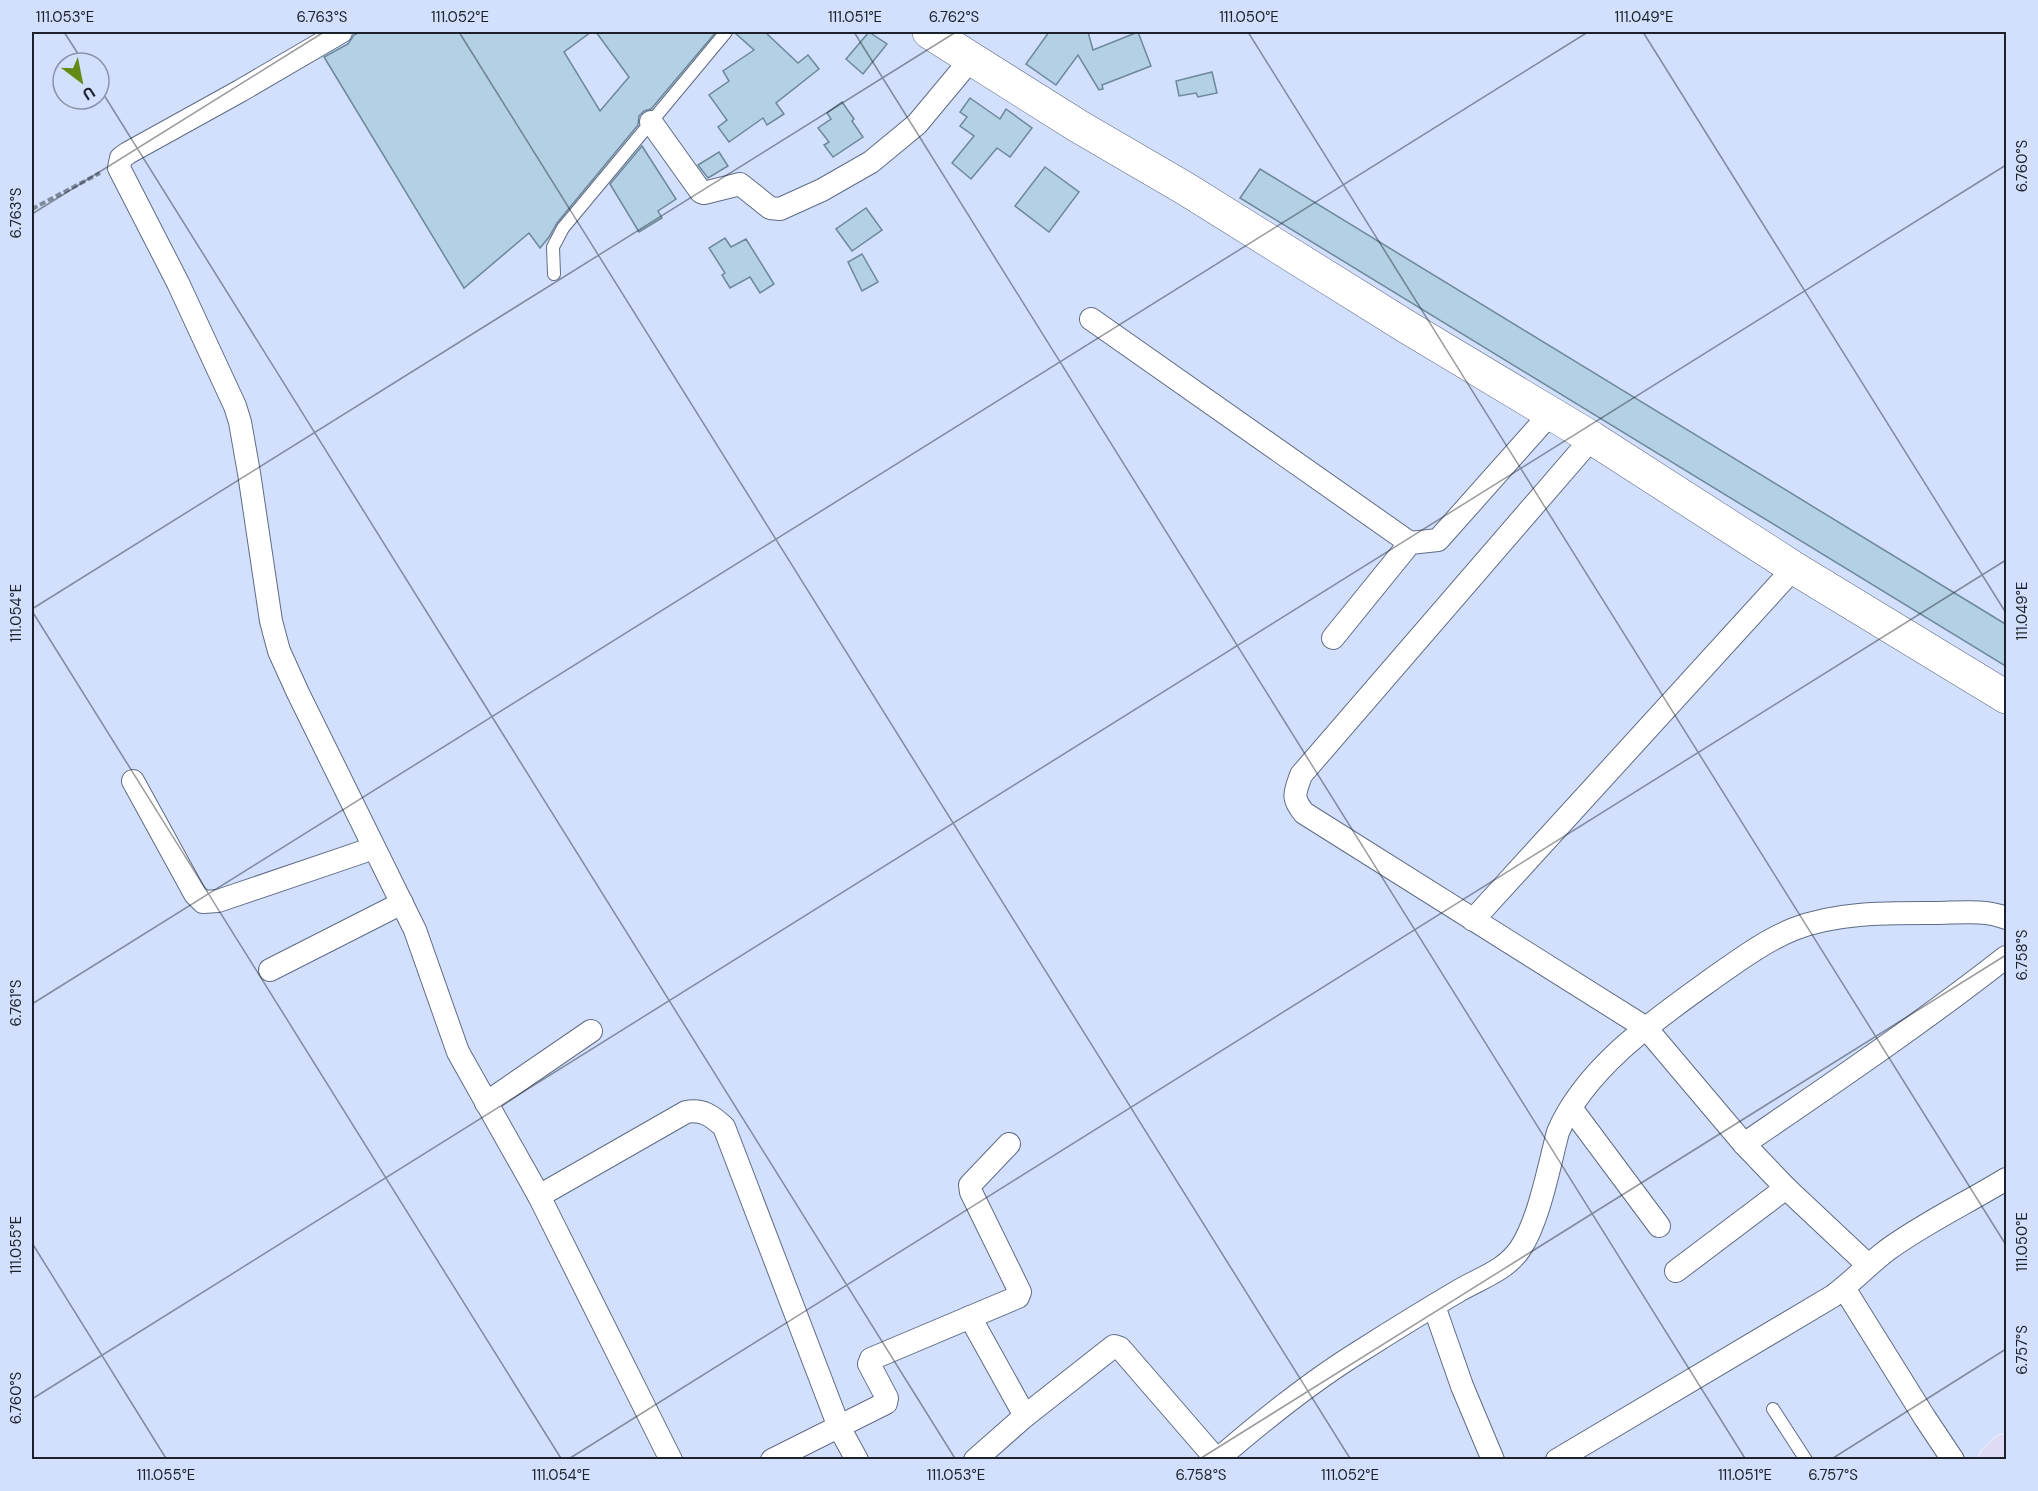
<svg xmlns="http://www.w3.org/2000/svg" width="2038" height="1491" font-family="'DM Sans',sans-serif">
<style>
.building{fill:#b3d0e4;stroke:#6c889a;stroke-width:1.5}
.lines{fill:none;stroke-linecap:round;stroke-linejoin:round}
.service-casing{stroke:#5f6c85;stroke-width:14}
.minor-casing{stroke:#5f6c85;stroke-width:24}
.secondary-casing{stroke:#5f6c85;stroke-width:34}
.primary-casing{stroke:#fff;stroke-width:34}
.path{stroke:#7f899d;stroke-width:4;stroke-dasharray:6 3;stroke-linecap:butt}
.service{stroke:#fff;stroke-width:12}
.minor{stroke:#fff;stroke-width:22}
.secondary{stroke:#fff;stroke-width:33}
.primary{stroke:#dfdbf7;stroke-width:33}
.ticks{fill:none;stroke:#1c212b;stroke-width:1.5;stroke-opacity:0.45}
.neatline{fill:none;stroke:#1c212b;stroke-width:2}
.ticks-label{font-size:15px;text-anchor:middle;fill:#1c212b}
</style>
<rect width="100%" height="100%" fill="#d2e0fd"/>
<g class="building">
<path d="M 360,32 L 591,32 L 564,52 L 600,111 L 629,77 L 596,32 L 716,32 L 651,109 L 644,111 L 639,116 L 638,125 L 557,223 L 549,237 L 540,248 L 529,233 L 464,288 L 324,57 L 348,44 L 354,35 Z"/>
<path d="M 734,32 L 765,32 L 798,63 L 808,55 L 819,69 L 776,103 L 784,114 L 767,125 L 763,118 L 729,142 L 718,127 L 727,120 L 709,95 L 729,81 L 723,71 L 754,50 Z"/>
<path d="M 869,32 L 887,44 L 863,74 L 846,59 Z"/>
<path d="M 1049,32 L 1088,32 L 1093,50 L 1138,32 L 1151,66 L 1102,85 L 1103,89 L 1099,90 L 1078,55 L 1056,85 L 1026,64 Z"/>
<path d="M 1212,72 L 1217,93 L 1198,97 L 1196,93 L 1179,96 L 1176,81 Z"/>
<path d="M 970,98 L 1000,119 L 1006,109 L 1032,128 L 1010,157 L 997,148 L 971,179 L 952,163 L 974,136 L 960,126 L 967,117 L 960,112 Z"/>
<path d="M 842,102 L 854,119 L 852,121 L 863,137 L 833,157 L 824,145 L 829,142 L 818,128 L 831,119 L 827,113 Z"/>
<path d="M 642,146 L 676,199 L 658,211 L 662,218 L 639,232 L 610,184 Z"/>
<path d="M 719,152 L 728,166 L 708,178 L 698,165 Z"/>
<path d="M 1045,167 L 1079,192 L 1049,232 L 1015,206 Z"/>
<path d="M 1260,169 L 2007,625 L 2007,667 L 1240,198 Z"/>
<path d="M 866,208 L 882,230 L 852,251 L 836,229 Z"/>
<path d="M 725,238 L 731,247 L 746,239 L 774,284 L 760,293 L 750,277 L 730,288 L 722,275 L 725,273 L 709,248 Z"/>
<path d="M 862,254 L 878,282 L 862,291 L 848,262 Z"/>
</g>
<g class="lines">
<g class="service-casing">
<g id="service">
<path d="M 554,274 L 553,247 L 563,228 L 726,32"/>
<path d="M 1773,1409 L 1806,1460"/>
</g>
</g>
<g class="minor-casing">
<g id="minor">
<path d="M 341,32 L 240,91 L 128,153 L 121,158 L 119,168 L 178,283 L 235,406 L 240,422 L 249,473 L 271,621 L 279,651 L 298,693 L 415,930 L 458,1052 L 539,1196 L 671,1460"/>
<path d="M 651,122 L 701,192 L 704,193 L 740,184 L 770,208 L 780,209 L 822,190 L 871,162 L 917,124 L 972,58"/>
<path d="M 1091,319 L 1410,543"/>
<path d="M 1592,438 L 1301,775 C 1295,793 1291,797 1304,813 L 1646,1028 L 1744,1144 L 1786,1188 L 1868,1265"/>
<path d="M 1333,638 L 1410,543 L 1438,540 L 1550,414"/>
<path d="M 133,781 L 195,894 L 203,902 L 218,901 L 374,848"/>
<path d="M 1473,920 L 1794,568"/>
<path d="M 270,970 L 402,903"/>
<path d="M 486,1103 L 591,1031"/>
<path d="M 1571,1108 L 1659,1226"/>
<path d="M 1744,1144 C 1833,1083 1922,1023 2006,957"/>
<path d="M 539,1196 L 686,1112 C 703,1109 712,1116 724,1127 L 839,1427 L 857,1460"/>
<path d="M 1676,1271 L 1786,1188"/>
<path d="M 1844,1288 L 1925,1418 L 1953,1460"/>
<path d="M 1434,1306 L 1462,1386 L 1493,1460"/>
<path d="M 970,1317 L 1025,1416"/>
<path d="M 772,1460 L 886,1403 L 887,1398 L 869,1364 L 871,1359 L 1018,1297 L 1020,1292 L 971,1192 L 970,1185 L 1009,1144"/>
<path d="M 975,1460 L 1025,1416 L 1114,1346 L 1120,1348 L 1217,1460"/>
<path d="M 1217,1460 C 1262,1421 1309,1383 1359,1352 C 1392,1331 1426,1310 1460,1290 C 1481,1278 1506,1270 1520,1249 C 1539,1221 1549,1166 1558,1132 C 1586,1067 1656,1019 1712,979 C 1736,962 1766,940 1794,929 C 1837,912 1888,913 1934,913 C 1957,913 1985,909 2006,918"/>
<path d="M 1557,1460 L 1833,1296 C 1852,1282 1868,1265 1886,1251 C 1924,1223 1967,1203 2006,1179"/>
</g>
</g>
<g class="secondary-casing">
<path id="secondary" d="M 929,32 L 1078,126 L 1186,189 L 1407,327 L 1592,438 L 1794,568 L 2006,697"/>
</g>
<g class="primary-casing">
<path id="primary" d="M 1995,1460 L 2006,1450"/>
</g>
<path class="path" d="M 32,209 L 100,173"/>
<use href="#service" class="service"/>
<use href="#minor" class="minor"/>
<use href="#secondary" class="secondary"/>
<use href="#primary" class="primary"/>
</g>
<path class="ticks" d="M 64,32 L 84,63M 459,32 L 1351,1460M 854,32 L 1746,1460M 1248,32 L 2006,1245M 1643,32 L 2006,613M 99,87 L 956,1460M 32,214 L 324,32M 32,609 L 956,32M 32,611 L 562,1460M 32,1004 L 1588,32M 32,1243 L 167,1460M 32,1399 L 2006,165M 567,1460 L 2006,560M 1198,1460 L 2006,955M 1830,1460 L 2006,1349"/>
<rect width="2038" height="1491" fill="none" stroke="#d2e0fd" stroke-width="66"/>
<g transform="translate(81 81) rotate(148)"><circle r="28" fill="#d2e0fd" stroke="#8994a9" stroke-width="1.5"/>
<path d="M0-4.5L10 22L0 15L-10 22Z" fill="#628a15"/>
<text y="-9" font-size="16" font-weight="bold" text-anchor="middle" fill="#1c212b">U</text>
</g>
<rect x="33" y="33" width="1972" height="1425" class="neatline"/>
<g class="ticks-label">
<text x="65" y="22">111.053°E</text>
<text x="322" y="22">6.763°S</text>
<text x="460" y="22">111.052°E</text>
<text x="855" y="22">111.051°E</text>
<text x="954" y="22">6.762°S</text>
<text x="1249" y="22">111.050°E</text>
<text x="1644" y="22">111.049°E</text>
<text transform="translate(2022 166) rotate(-90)" y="5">6.760°S</text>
<text transform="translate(16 213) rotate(-90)" y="5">6.763°S</text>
<text transform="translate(2022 611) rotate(-90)" y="5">111.049°E</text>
<text transform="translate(16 613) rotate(-90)" y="5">111.054°E</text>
<text transform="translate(2022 955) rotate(-90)" y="5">6.758°S</text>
<text transform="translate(16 1003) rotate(-90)" y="5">6.761°S</text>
<text transform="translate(2022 1242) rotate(-90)" y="5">111.050°E</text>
<text transform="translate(16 1245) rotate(-90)" y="5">111.055°E</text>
<text transform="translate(2022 1350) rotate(-90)" y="5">6.757°S</text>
<text transform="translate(16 1398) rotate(-90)" y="5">6.760°S</text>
<text x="166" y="1480">111.055°E</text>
<text x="561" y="1480">111.054°E</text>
<text x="956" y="1480">111.053°E</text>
<text x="1201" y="1480">6.758°S</text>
<text x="1350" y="1480">111.052°E</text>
<text x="1745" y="1480">111.051°E</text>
<text x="1833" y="1480">6.757°S</text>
</g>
</svg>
